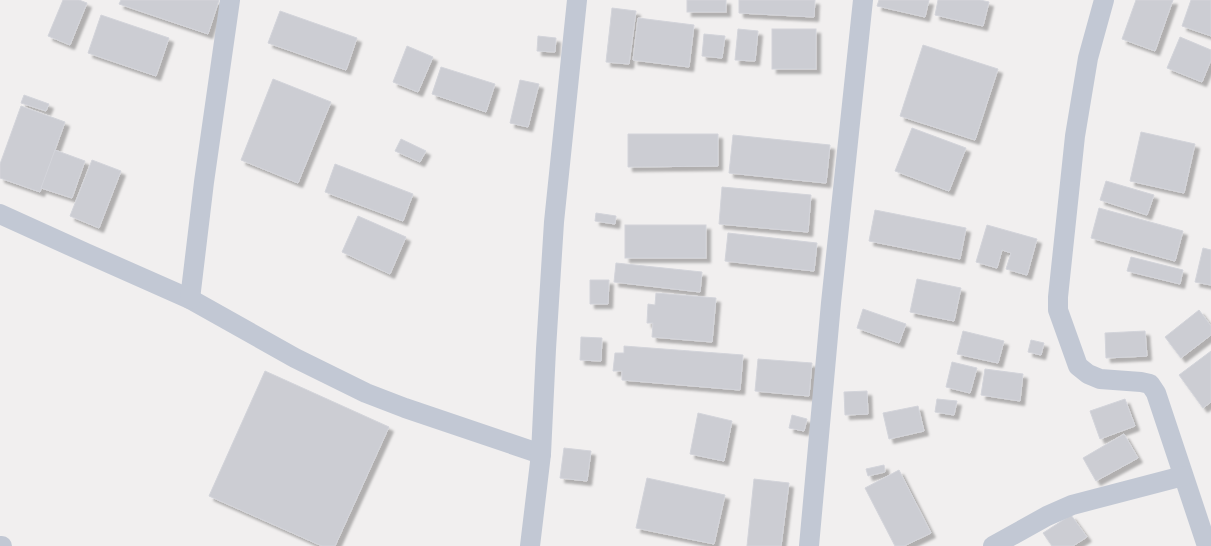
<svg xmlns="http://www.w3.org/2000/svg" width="1211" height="546" font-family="'Sofia Sans Condensed',sans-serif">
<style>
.building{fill:#cccdd3;stroke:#d3d4da;filter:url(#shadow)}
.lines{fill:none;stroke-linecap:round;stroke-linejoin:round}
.minor{stroke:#c2c8d4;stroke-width:20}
</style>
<defs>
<filter id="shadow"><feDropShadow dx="4.5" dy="4.5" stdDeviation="1" flood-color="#0004"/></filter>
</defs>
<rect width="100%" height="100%" fill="#f1efef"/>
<g class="building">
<path d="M 63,0 L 79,0 L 87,3 L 70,45 L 48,36 Z"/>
<path d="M 121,0 L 219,0 L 208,34 L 119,4 Z"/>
<rect x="687" y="0" width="39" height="12"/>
<path d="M 739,0 L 815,0 L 814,17 L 739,13 Z"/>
<path d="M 879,0 L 929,0 L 925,17 L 877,6 Z"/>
<path d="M 938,0 L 980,0 L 989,2 L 983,26 L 935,15 Z"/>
<path d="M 1136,0 L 1173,0 L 1155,51 L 1122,39 Z"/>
<path d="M 1191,0 L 1211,0 L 1211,36 L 1182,26 Z"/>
<path d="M 612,8 L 636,11 L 629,64 L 606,62 Z"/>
<path d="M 280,11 L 357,38 L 346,70 L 268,43 Z"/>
<path d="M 101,15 L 169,38 L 156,76 L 88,53 Z"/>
<path d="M 638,18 L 694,25 L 689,67 L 633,60 Z"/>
<path d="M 738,29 L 758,31 L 755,61 L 735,60 Z"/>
<rect x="772" y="29" width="44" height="40"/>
<path d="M 704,34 L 725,36 L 722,58 L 702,56 Z"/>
<path d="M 538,36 L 556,38 L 555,52 L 537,51 Z"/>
<path d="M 1180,37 L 1211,50 L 1211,60 L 1202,82 L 1167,68 Z"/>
<path d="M 923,45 L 998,69 L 975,140 L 900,116 Z"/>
<path d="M 407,46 L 433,57 L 418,92 L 393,82 Z"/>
<path d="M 441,67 L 495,84 L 486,112 L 432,94 Z"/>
<path d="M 273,79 L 331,102 L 298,183 L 241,160 Z"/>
<path d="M 520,80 L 539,84 L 528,127 L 510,123 Z"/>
<path d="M 24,95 L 49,104 L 46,111 L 21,103 Z"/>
<path d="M 21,106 L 65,122 L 40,192 L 0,178 L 0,164 Z"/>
<path d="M 912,128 L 966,148 L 949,191 L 895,171 Z"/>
<path d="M 1141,132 L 1195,144 L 1184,193 L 1130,181 Z"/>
<path d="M 628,134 L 718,134 L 718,166 L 628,167 Z"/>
<path d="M 733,135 L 830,145 L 826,183 L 729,173 Z"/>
<path d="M 401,139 L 426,151 L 420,162 L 395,151 Z"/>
<path d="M 55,150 L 85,161 L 72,198 L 41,188 Z"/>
<path d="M 92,160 L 121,171 L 99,228 L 70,216 Z"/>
<path d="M 335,164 L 413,194 L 403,221 L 325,192 Z"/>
<path d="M 1106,181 L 1154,195 L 1147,215 L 1100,200 Z"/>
<path d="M 722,187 L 811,195 L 808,232 L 719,224 Z"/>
<path d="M 1099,208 L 1183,231 L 1175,261 L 1091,238 Z"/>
<path d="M 875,210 L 966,228 L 960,259 L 869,241 Z"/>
<path d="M 596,213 L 616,216 L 615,224 L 595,221 Z"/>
<path d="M 358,216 L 406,237 L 390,274 L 342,252 Z"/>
<rect x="625" y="225" width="81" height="33"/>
<path d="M 987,225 L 1037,239 L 1027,275 L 1006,269 L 1011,253 L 1002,250 L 997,268 L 976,262 Z"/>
<path d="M 728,233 L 817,243 L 814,271 L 725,261 Z"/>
<path d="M 1203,248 L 1211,250 L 1211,285 L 1195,282 Z"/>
<path d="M 1131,257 L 1183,270 L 1180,284 L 1127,271 Z"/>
<path d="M 616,263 L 702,272 L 700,292 L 614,282 Z"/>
<path d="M 917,279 L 961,288 L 954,321 L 910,312 Z"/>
<path d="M 590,280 L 609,280 L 608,304 L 590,304 Z"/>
<path d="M 656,293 L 716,298 L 712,342 L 652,337 L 653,323 L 647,323 L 648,304 L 655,305 Z"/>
<path d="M 863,309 L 906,324 L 899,343 L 857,328 Z"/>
<path d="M 1199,310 L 1211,326 L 1211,335 L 1181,358 L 1165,337 Z"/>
<path d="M 963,331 L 1004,341 L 998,363 L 957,354 Z"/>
<path d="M 1145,331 L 1147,356 L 1106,358 L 1105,333 Z"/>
<path d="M 581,337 L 602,338 L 601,361 L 580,360 Z"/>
<path d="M 1031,340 L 1044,343 L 1041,355 L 1028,352 Z"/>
<path d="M 624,346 L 743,355 L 740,390 L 622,380 L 622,371 L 613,371 L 615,353 L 624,353 Z"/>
<path d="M 1211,351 L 1211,402 L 1203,408 L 1179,375 Z"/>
<path d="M 758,359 L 812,363 L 809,396 L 755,391 Z"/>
<path d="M 952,362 L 977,368 L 970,393 L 946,387 Z"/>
<path d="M 985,369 L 1023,374 L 1020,401 L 981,395 Z"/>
<path d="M 265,371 L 389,427 L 335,546 L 322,546 L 209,496 Z"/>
<path d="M 867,391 L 868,414 L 845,415 L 844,392 Z"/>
<path d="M 937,399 L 957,401 L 954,415 L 935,412 Z"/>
<path d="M 1125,399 L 1135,426 L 1100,439 L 1090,411 Z"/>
<path d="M 918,406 L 924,431 L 889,439 L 883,413 Z"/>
<path d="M 698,413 L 732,421 L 724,461 L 690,454 Z"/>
<path d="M 792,415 L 807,419 L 804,431 L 789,428 Z"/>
<path d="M 1124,434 L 1138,458 L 1096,481 L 1083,458 Z"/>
<path d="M 564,448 L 591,451 L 587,481 L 560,478 Z"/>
<path d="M 884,465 L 885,472 L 868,476 L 866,469 Z"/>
<path d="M 899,470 L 931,533 L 904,546 L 895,546 L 865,488 Z"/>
<path d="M 647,478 L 725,495 L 714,544 L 636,528 Z"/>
<path d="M 754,479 L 789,483 L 781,546 L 747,546 Z"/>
<path d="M 1071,515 L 1087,537 L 1073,546 L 1052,546 L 1043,533 Z"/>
</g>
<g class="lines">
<g class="minor">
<path d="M 1104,0 L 1088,58 L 1075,136 L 1058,297 L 1058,310 L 1078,366 L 1088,374 L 1100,379 L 1141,382 L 1150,384 L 1156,393 L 1207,546"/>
<path d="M 0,214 L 86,253 L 190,299 L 295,358 L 366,393 L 405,408 L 541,454"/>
<path d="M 190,299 L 204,182 L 230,0"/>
<path d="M 0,546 L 2,546"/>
<path d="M 530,546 L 541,454 L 546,349 L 554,222 L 577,0"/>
<path d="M 809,546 L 831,303 L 863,0"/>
<path d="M 993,546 L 1047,516 L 1072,505 L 1183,476"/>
</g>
</g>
</svg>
